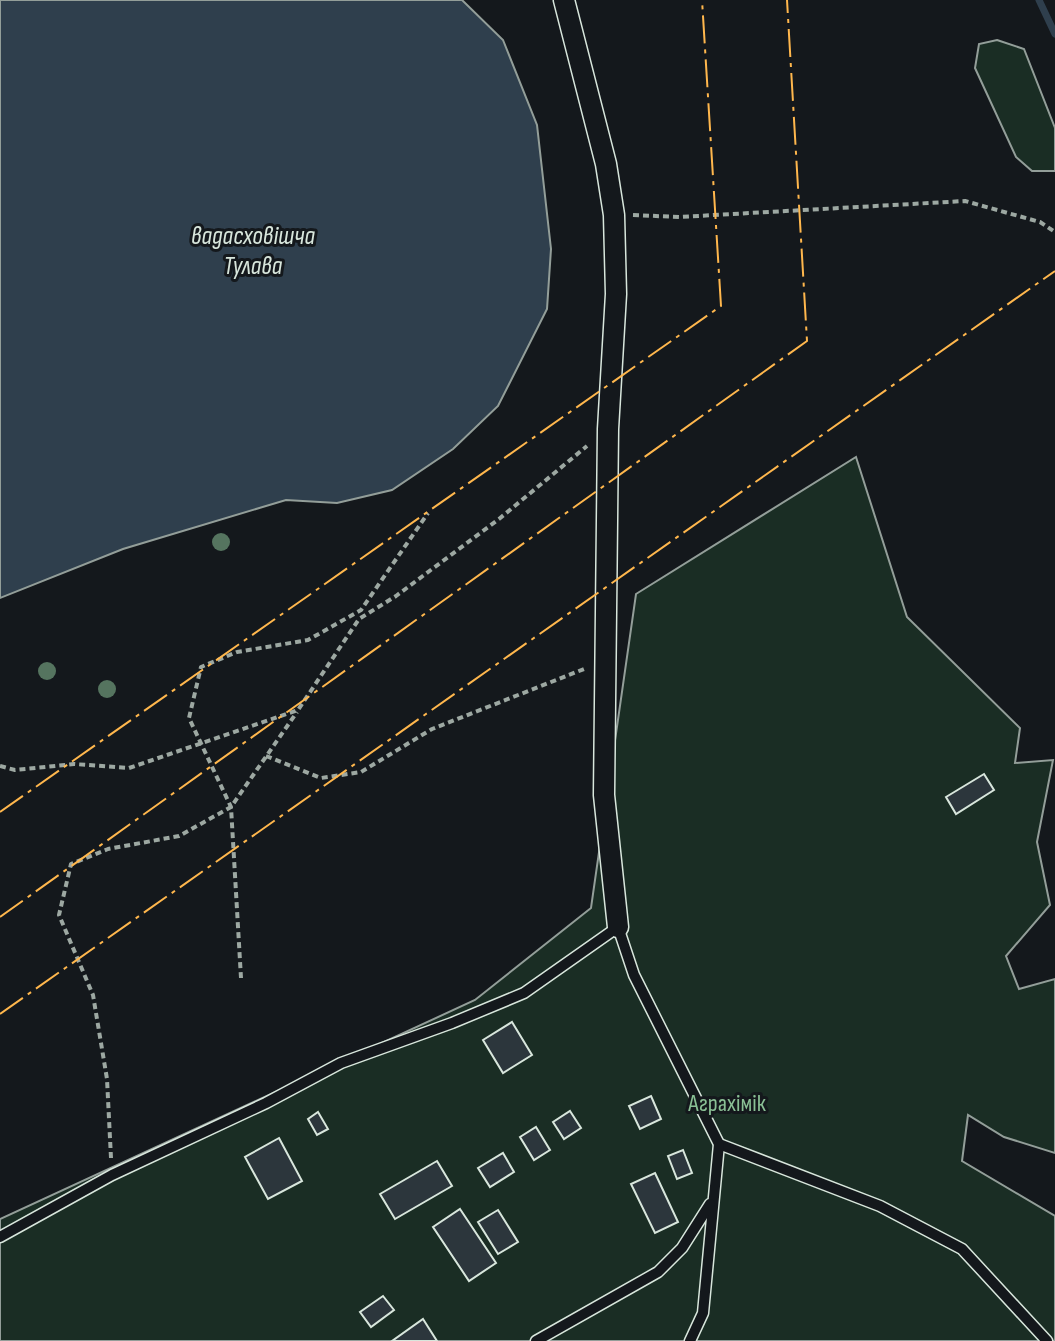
<svg xmlns="http://www.w3.org/2000/svg" width="1055" height="1341" font-family="'Sofia Sans Condensed',sans-serif">
<style>
.green{fill:#1a2d24;stroke:#939e99;stroke-width:2}
.water{fill:#2f3f4d;stroke:#939e99;stroke-width:2}
.lines{fill:none;stroke-linecap:round;stroke-linejoin:round}
.stream{stroke:#2f3f4d;stroke-width:7}
.building{fill:#2c363c;stroke:#d8e6dc;stroke-width:2}
.lane-casing{stroke:#d8e6dc;stroke-width:13}
.street-casing{stroke:#d8e6dc;stroke-width:23}
.path{stroke:#9da8a2;stroke-width:4;stroke-dasharray:6 4;stroke-linecap:butt}
.lane{stroke:#14181c;stroke-width:10}
.street{stroke:#14181c;stroke-width:20}
.power{stroke:#ffb74d;stroke-width:2;stroke-dasharray:28 6 4 6;stroke-linecap:butt}
.tree{fill:#55745f}
.labels{text-anchor:middle;dominant-baseline:central;stroke-width:6;stroke-linejoin:round;paint-order:stroke}
.park-label{font-size:24px;fill:#8ac095;stroke:#14181c}
.water-label{font-size:26px;font-style:italic;fill:#d8e6dc;stroke:#14181c}
</style>
<rect width="100%" height="100%" fill="#14181c"/>
<g class="green">
<path d="M 997,40 L 1024,49 L 1055,128 L 1055,171 L 1032,171 L 1016,157 L 975,68 L 979,44 Z"/>
<path d="M 856,457 L 907,617 L 1020,728 L 1015,763 L 1053,760 L 1037,842 L 1050,905 L 1006,956 L 1019,989 L 1055,979 L 1055,1153 L 1004,1137 L 968,1115 L 962,1161 L 1055,1216 L 1055,1341 L 0,1341 L 0,1219 L 475,1000 L 591,908 L 636,594 Z"/>
</g>
<path class="water" d="M 0,0 L 462,0 L 503,40 L 537,125 L 551,249 L 547,309 L 498,406 L 453,449 L 392,490 L 337,503 L 286,500 L 123,549 L 0,598 Z"/>
<g class="lines">
<path class="stream" d="M 1039,0 L 1055,34"/>
</g>
<g class="building">
<path d="M 984,774 L 994,790 L 956,814 L 946,797 Z"/>
<path d="M 512,1022 L 532,1055 L 503,1073 L 483,1040 Z"/>
<path d="M 651,1096 L 661,1119 L 640,1129 L 629,1106 Z"/>
<path d="M 570,1111 L 581,1128 L 564,1139 L 553,1122 Z"/>
<path d="M 318,1112 L 328,1129 L 317,1135 L 308,1119 Z"/>
<path d="M 536,1127 L 550,1150 L 534,1160 L 520,1137 Z"/>
<path d="M 279,1138 L 302,1181 L 268,1199 L 245,1157 Z"/>
<path d="M 683,1150 L 692,1173 L 677,1179 L 668,1156 Z"/>
<path d="M 503,1153 L 514,1172 L 490,1187 L 478,1168 Z"/>
<path d="M 437,1161 L 452,1186 L 395,1219 L 380,1194 Z"/>
<path d="M 655,1173 L 678,1222 L 655,1233 L 631,1184 Z"/>
<path d="M 460,1209 L 496,1263 L 469,1281 L 433,1227 Z"/>
<path d="M 498,1210 L 518,1242 L 498,1254 L 478,1222 Z"/>
<path d="M 383,1296 L 394,1310 L 371,1327 L 360,1312 Z"/>
<path d="M 423,1319 L 437,1341 L 392,1341 Z"/>
</g>
<g class="lines">
<g class="lane-casing">
<g id="lane">
<path d="M 719,1144 L 880,1206 L 962,1249 L 1047,1341"/>
<path d="M 0,1237 L 112,1175 L 266,1103 L 341,1063 L 452,1023 L 524,993 L 618,927 L 634,975 L 719,1144 L 703,1313 L 690,1341"/>
<path d="M 536,1341 L 658,1272 L 682,1248 L 710,1204"/>
</g>
</g>
<g class="street-casing">
<path id="street" d="M 564,0 L 606,164 L 614,215 L 616,294 L 608,429 L 604,795 L 618,927"/>
</g>
<g class="path">
<path d="M 633,215 L 679,217 L 965,201 L 1040,222 L 1055,232"/>
<path d="M 266,756 L 321,778 L 361,772 L 432,729 L 584,669"/>
<path d="M 0,766 L 15,770 L 74,764 L 129,768 L 298,710 L 359,619 L 396,596 L 499,519 L 587,446"/>
<path d="M 241,978 L 231,807 L 189,718 L 201,667 L 237,652 L 308,640 L 361,610 L 428,513"/>
<path d="M 111,1158 L 107,1079 L 93,995 L 59,915 L 71,864 L 108,849 L 179,836 L 231,807 L 297,712"/>
</g>
<use href="#lane" class="lane"/>
<use href="#street" class="street"/>
<g class="power">
<path d="M 0,812 L 721,306 L 702,0"/>
<path d="M 0,917 L 807,341 L 787,0"/>
<path d="M 0,1014 L 1055,271"/>
</g>
</g>
<g class="tree">
<circle cx="221" cy="542" r="9"/>
<circle cx="47" cy="671" r="9"/>
<circle cx="107" cy="689" r="9"/>
</g>
<g class="labels">
<g class="park-label">
<text x="727" y="1103">Аграхімік</text>
</g>
<g class="water-label">
<text x="253" y="236">вадасховішча<tspan x="253" dy="30">Тулава</tspan></text>
</g>
</g>
</svg>
